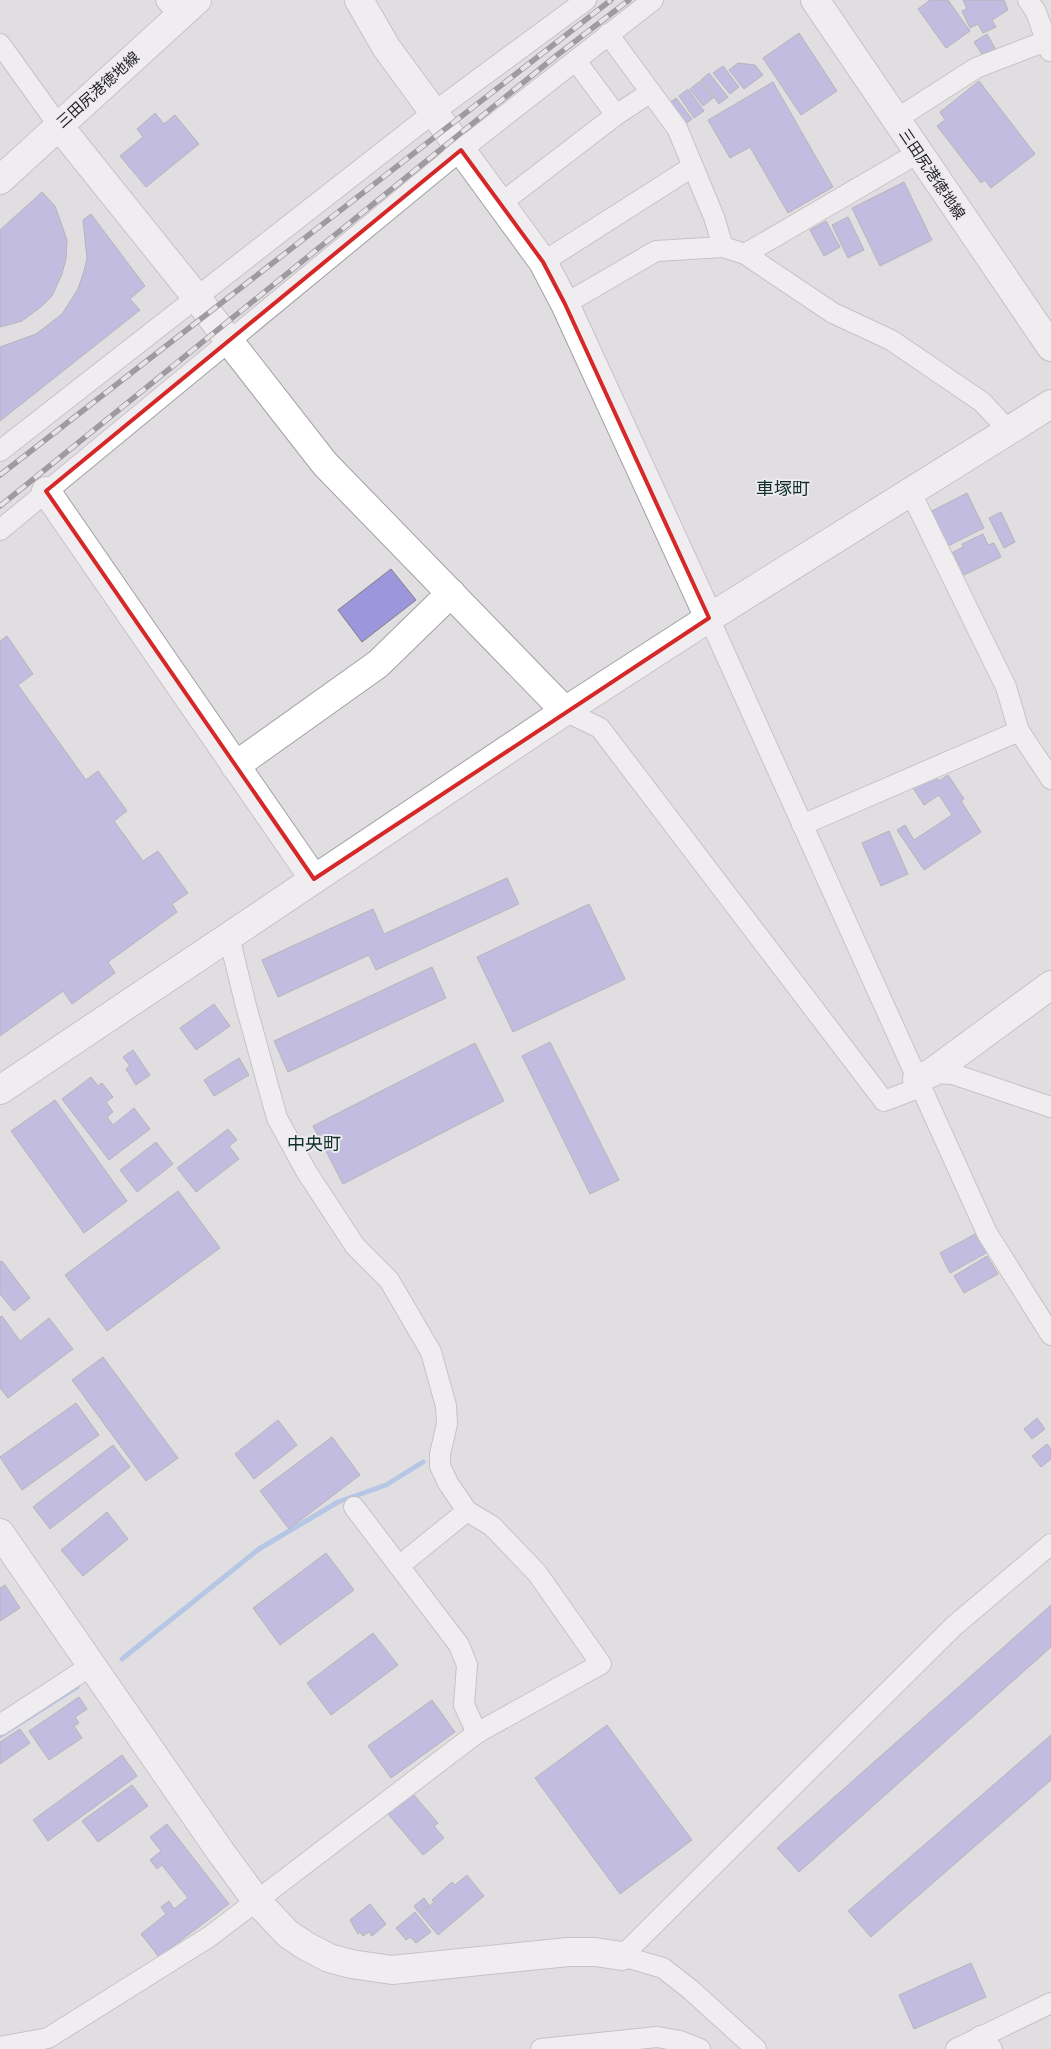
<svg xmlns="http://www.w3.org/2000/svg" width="1051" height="2049" font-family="'Work Sans','Noto Sans JP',sans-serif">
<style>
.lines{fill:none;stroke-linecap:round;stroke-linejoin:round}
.stream{stroke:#80a9e8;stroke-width:5}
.building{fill:#9c96dd;stroke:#807f84}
.street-casing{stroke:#a4a0a5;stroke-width:22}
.secondary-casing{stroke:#a4a0a5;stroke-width:30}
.street{stroke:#fff;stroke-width:20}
.secondary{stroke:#fff;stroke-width:28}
.rail-casing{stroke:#4a494b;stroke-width:5.5}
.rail{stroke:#eeebf0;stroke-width:4;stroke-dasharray:11;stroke-linecap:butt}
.marked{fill:none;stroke:#d62828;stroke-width:4;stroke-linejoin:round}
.labels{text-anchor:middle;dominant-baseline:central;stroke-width:4;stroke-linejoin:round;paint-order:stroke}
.street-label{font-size:15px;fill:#222123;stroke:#eeebf0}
.quarter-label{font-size:18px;fill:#113027;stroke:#eeebf0}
</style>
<rect width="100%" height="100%" fill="#e1dee2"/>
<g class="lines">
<g class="stream">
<path d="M 122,1659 L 259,1549 L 338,1502 L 386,1485 L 423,1462"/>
<path d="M 0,1736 L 77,1687"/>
</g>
</g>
<g class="building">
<path d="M 930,0 L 948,0 L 970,31 L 946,48 L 918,9 Z"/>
<path d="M 963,0 L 1004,0 L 1008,10 L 992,20 L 996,27 L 983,33 L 978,24 L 970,28 L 962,11 L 967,9 Z"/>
<path d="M 799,33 L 837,91 L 801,115 L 763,58 Z"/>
<path d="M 987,34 L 997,52 L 985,59 L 974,42 Z"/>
<path d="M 738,63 L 755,65 L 763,75 L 744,89 L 729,70 Z"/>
<path d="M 723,66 L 739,87 L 730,94 L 713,73 Z"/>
<path d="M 709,73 L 728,97 L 719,104 L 701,80 Z"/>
<path d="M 700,81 L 713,98 L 703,106 L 690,89 Z"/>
<path d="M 979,81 L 1035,154 L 991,188 L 985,180 L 981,183 L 937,126 L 945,120 L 940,112 Z"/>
<path d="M 773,82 L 833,187 L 788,213 L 750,147 L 730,158 L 708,120 Z"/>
<path d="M 688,89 L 704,111 L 694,118 L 679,96 Z"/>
<path d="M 676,98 L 692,119 L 684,125 L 668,104 Z"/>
<path d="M 155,113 L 164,124 L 175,115 L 199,144 L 146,187 L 120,156 L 143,137 L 137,129 Z"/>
<path d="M 904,182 L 932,240 L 880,266 L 852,208 Z"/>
<path d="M 42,192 L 55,206 L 67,240 L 66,259 L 62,274 L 52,296 L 42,306 L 22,321 L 0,327 L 0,230 Z"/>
<path d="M 91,214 L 145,286 L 130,299 L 140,310 L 0,421 L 0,347 L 36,334 L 62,314 L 78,289 L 83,274 L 87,259 L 83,220 Z"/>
<path d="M 848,217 L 864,250 L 848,258 L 832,225 Z"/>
<path d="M 826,221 L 840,247 L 824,256 L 810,230 Z"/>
<path d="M 967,493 L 984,528 L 944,548 L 926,514 Z"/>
<path d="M 1001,512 L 1015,542 L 1004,548 L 989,518 Z"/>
<path d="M 983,534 L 988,545 L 994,543 L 1001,557 L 964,575 L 953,552 L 963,547 L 962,544 Z"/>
<path d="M 391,569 L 416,600 L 362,642 L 338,610 Z"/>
<path d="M 7,636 L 33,674 L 18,685 L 86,780 L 98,771 L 127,811 L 114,821 L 143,861 L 158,851 L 188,893 L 172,904 L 177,912 L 108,962 L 115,973 L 72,1004 L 63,991 L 0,1036 L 0,641 Z"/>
<path d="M 934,774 L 939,781 L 948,775 L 964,799 L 961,801 L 981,832 L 924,870 L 897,830 L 905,825 L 914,840 L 952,815 L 939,795 L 924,805 L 913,788 Z"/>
<path d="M 889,831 L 908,874 L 881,886 L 862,843 Z"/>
<path d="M 507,878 L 519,904 L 376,970 L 369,955 L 278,997 L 262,960 L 373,909 L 384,934 Z"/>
<path d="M 589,904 L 625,979 L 513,1032 L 477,957 Z"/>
<path d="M 432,967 L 446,998 L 288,1072 L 274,1041 Z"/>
<path d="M 214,1004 L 230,1026 L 196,1050 L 180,1028 Z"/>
<path d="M 550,1042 L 619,1180 L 590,1194 L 522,1056 Z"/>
<path d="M 475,1043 L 504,1101 L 343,1184 L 313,1126 Z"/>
<path d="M 133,1050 L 150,1075 L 136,1085 L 126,1069 L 130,1066 L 123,1057 Z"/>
<path d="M 239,1058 L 249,1075 L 214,1096 L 204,1080 Z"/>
<path d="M 91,1077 L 98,1086 L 102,1083 L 113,1097 L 106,1102 L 113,1112 L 107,1117 L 113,1125 L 134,1108 L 150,1129 L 109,1160 L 62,1099 Z"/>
<path d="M 55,1100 L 127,1201 L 84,1233 L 11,1131 Z"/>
<path d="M 228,1129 L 237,1140 L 229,1146 L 239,1159 L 196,1192 L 177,1168 Z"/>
<path d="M 156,1142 L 173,1164 L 137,1192 L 120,1170 Z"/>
<path d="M 178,1191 L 220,1248 L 107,1331 L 65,1275 Z"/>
<path d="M 977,1233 L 988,1252 L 950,1273 L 940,1253 Z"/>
<path d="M 987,1256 L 998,1274 L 964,1293 L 954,1276 Z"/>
<path d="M 2,1261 L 30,1298 L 14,1311 L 0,1294 L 0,1262 Z"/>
<path d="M 2,1316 L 20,1341 L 49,1318 L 73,1349 L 8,1398 L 0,1388 L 0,1317 Z"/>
<path d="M 103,1357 L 178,1458 L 146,1481 L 72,1380 Z"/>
<path d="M 76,1403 L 99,1435 L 22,1490 L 0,1457 Z"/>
<path d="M 1037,1418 L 1045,1429 L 1032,1439 L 1024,1429 Z"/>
<path d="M 278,1420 L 297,1445 L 254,1479 L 235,1454 Z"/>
<path d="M 332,1437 L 360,1475 L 289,1529 L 260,1491 Z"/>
<path d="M 1047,1444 L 1051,1449 L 1051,1459 L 1041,1467 L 1032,1456 Z"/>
<path d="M 113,1445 L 130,1467 L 50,1529 L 33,1507 Z"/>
<path d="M 107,1512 L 128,1539 L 83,1576 L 61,1550 Z"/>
<path d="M 326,1553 L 354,1590 L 280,1645 L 253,1608 Z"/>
<path d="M 5,1585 L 20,1608 L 0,1621 L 0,1588 Z"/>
<path d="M 1051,1605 L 1051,1647 L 799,1872 L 777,1848 Z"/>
<path d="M 373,1633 L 398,1665 L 331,1715 L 307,1683 Z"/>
<path d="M 79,1697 L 87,1709 L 75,1717 L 79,1723 L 74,1726 L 82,1738 L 49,1760 L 29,1731 Z"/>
<path d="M 432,1700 L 455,1732 L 391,1778 L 368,1746 Z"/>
<path d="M 607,1725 L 692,1840 L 620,1894 L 535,1778 Z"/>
<path d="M 20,1729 L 30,1743 L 0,1764 L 0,1742 Z"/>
<path d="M 1051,1735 L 1051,1780 L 871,1937 L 848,1911 Z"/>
<path d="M 122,1755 L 137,1776 L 48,1841 L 33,1820 Z"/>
<path d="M 132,1785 L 148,1806 L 98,1842 L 82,1821 Z"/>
<path d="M 413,1794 L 438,1823 L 434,1826 L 444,1838 L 423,1855 L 388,1814 Z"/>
<path d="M 167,1824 L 229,1904 L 159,1957 L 141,1934 L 166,1914 L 161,1907 L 169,1901 L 174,1909 L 188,1898 L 162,1865 L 157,1869 L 150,1860 L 161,1851 L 150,1837 Z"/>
<path d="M 467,1875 L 484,1896 L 438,1935 L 420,1914 L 434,1902 L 432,1900 L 452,1882 L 455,1885 Z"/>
<path d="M 424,1898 L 429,1905 L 419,1913 L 414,1906 Z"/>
<path d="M 370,1904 L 386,1924 L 372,1936 L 369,1932 L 363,1936 L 360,1932 L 358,1934 L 350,1920 Z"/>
<path d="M 415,1912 L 431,1932 L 416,1943 L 410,1937 L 406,1940 L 396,1928 Z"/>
<path d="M 971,1963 L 986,1997 L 914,2029 L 899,1995 Z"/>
</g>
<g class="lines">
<g class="street-casing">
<g id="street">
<path d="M 166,0 L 179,16"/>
<path d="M 1028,0 L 1036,12 L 1050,51"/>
<path d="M 608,34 L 677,128 L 714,217 L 723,247"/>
<path d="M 0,44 L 59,126"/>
<path d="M 576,61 L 616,115"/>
<path d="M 895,120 L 976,68 L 1051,39"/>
<path d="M 500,204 L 616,115 L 651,92"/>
<path d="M 745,254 L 918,153"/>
<path d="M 543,262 L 692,167"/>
<path d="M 565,304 L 656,251 L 723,247 L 745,254 L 833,313 L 891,340 L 982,402 L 1009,431"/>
<path d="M 0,451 L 434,112 L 586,0"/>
<path d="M 911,493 L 1006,687 L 1019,731 L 1051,779"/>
<path d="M 0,530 L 461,150 L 653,0"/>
<path d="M 709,618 L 987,1233 L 1051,1335"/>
<path d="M 565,711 L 600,728 L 884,1101 L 921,1087"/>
<path d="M 802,825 L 1019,731"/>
<path d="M 931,1073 L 953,1074 L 1051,1107"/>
<path d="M 354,1507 L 459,1645 L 467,1665 L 464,1705 L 477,1733"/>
<path d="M 399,1566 L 467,1511"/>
<path d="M 0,1725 L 92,1665"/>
<path d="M 980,2036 L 992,2049"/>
<path d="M 0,2047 L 48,2038 L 209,1937 L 477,1733 L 601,1664 L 537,1573 L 492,1526 L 467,1511 L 448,1483 L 440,1466 L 440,1454 L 447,1424 L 446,1406 L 431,1352 L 389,1280 L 355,1246 L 306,1171 L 277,1118 L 246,1006 L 229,937"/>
<path d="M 541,2049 L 657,2037 L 680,2041 L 700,2049"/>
<path d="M 756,2049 L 691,1990 L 663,1968 L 622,1956 L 954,1626 L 1051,1544"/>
<path d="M 956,2049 L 1051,2003"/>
</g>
</g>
<g class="secondary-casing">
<g id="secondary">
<path d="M 359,0 L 386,47 L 543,262 L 565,304 L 709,618"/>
<path d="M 815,0 L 1051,347"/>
<path d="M 59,126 L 197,298 L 229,341 L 325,464 L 565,711"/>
<path d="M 0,180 L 197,0"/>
<path d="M 46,491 L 314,879"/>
<path d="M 235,766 L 378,664 L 451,593"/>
<path d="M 917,1079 L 931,1073 L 1051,985"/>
<path d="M 0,1090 L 565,711 L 709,618 L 1051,404"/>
<path d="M 0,1533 L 220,1851 L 256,1900 L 288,1934 L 306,1946 L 329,1958 L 351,1964 L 392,1970 L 568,1952 L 595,1952 L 622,1956"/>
</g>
</g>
<use href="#street" class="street"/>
<use href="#secondary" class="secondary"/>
<g class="rail-casing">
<g id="rail">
<path d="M 0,475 L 611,0"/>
<path d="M 0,506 L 556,56 L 629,0"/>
</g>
</g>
<use href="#rail" class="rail"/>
</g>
<path d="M0 0H1051V2049H0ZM 461,150 L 543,262 L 565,304 L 709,618 L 314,879 L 46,491 Z" fill="#e1dee2" fill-opacity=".55" fill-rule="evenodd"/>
<path class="marked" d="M 461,150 L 543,262 L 565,304 L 709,618 L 314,879 L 46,491 Z"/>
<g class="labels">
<g class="street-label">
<text transform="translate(98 90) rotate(-42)">三田尻港徳地線</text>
<text transform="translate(932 174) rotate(56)">三田尻港徳地線</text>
</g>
<g class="quarter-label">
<text x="783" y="488">車塚町</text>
<text x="314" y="1143">中央町</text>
</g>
</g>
</svg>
